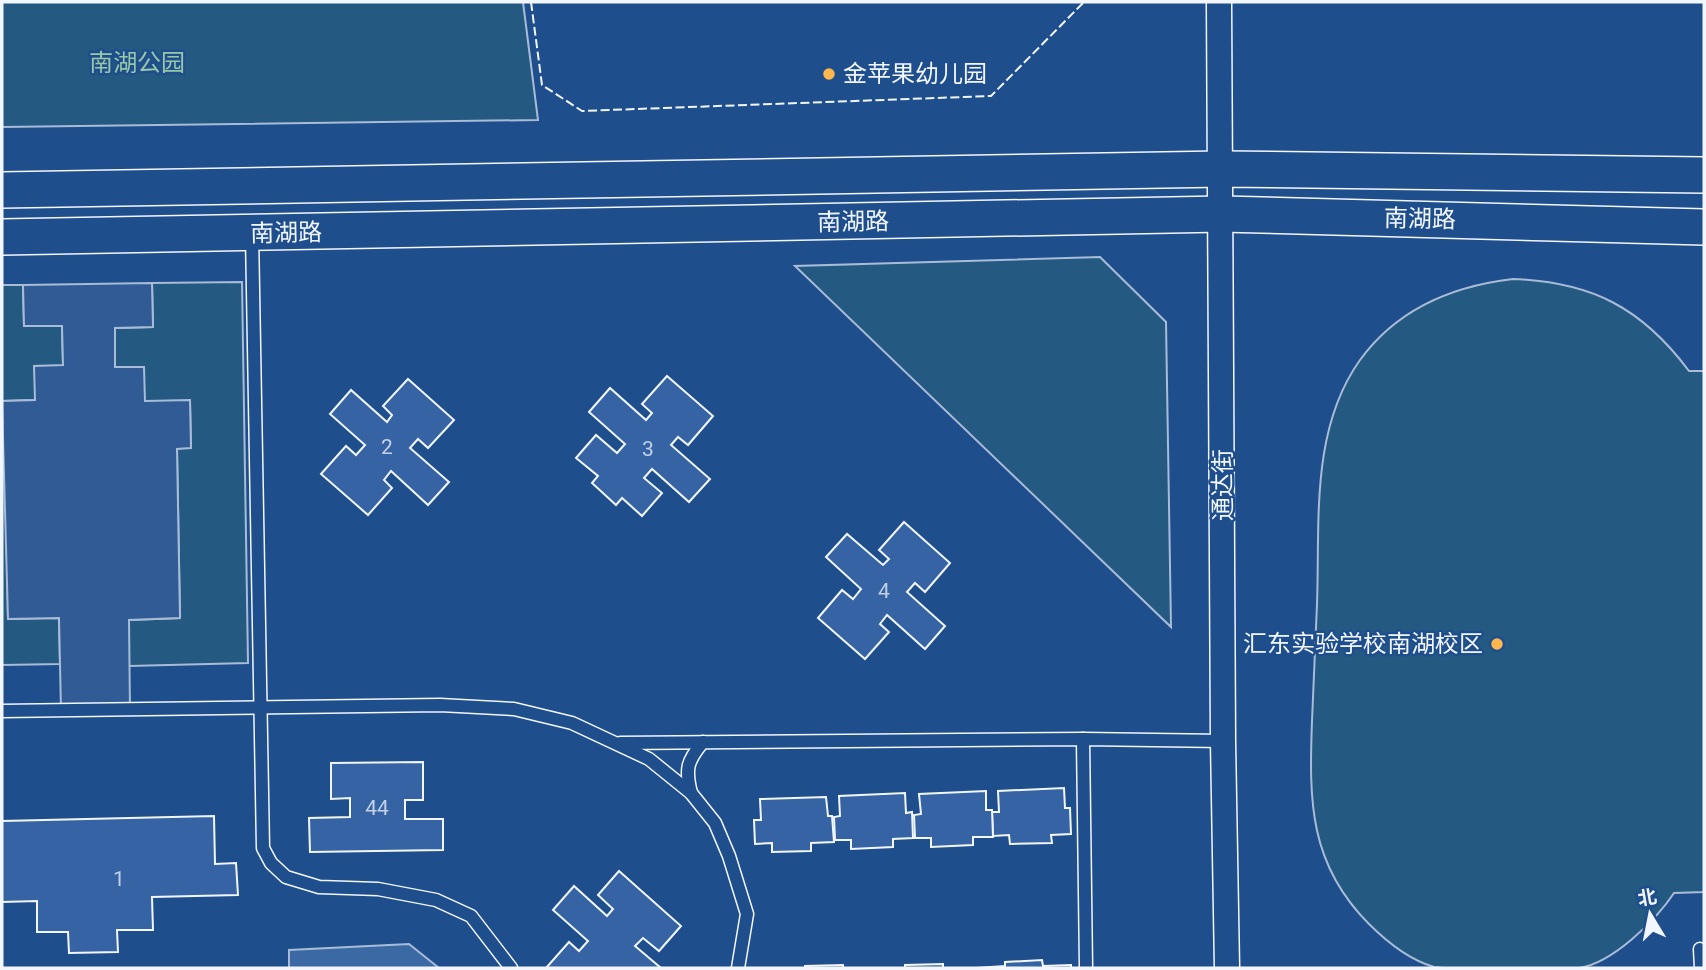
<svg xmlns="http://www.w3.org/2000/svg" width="1706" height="970" font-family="Roboto,'Noto Sans SC',sans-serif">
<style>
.green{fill:#245a82;stroke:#a8bbd7;stroke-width:2}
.parking{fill:#305b95;stroke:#a8bbd7;stroke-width:2}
.water{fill:#3b69a3;stroke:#a8bbd7;stroke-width:2}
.building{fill:#3563a3;stroke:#f2f6ff;stroke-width:2}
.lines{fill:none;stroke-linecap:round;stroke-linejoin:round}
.lane-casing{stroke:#f2f6ff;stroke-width:15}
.street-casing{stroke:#f2f6ff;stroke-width:27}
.secondary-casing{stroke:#f2f6ff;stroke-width:38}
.lane{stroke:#1f4e8c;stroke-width:12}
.street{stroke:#1f4e8c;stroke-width:24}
.secondary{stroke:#1f4e8c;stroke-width:35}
.fence{stroke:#f2f6ff;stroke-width:2;stroke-dasharray:9 3.5;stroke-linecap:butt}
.poi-dot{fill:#ffb74d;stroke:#1f4e8c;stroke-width:2.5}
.labels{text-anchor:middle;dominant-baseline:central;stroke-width:5;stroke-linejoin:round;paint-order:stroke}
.number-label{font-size:21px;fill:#c3d1e8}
.park-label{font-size:24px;fill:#97c8a6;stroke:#1f4e8c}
.poi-label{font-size:24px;fill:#f2f6ff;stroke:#1f4e8c;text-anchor:start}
.street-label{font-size:24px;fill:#f2f6ff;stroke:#1f4e8c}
</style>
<rect width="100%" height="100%" fill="#1f4e8c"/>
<g class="green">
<path d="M 2,2 L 523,2 L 538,120 L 2,127 Z"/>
<path d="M 1100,257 L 1166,322 L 1171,627 L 795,266 Z"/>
<path d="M 1513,279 C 1592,282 1642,308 1689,371 L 1704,371 L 1704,892 L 1674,893 C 1656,920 1613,963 1579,968 C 1562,970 1541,968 1523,968 C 1498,968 1457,970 1434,967 C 1410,960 1386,941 1369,924 C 1309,864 1309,801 1312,721 C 1314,682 1315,643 1317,604 C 1320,522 1310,430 1360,360 C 1397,309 1453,286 1513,279 Z"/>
<path d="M 242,282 L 248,663 L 129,666 L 129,620 L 180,618 L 177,448 L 191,447 L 190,401 L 145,401 L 115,367 L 115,328 L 153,327 L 152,283 Z"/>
<path d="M 2,285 L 23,285 L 24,326 L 62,326 L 63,365 L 35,400 L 2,401 Z"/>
<path d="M 2,448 L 5,448 L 8,619 L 59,618 L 60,664 L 2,665 Z"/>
</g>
<path class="parking" d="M 152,283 L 153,327 L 115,328 L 115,367 L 144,367 L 145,401 L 190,400 L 191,448 L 177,449 L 180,618 L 129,620 L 130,710 L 61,711 L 59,618 L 8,619 L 2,401 L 35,400 L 34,366 L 63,365 L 62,326 L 24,326 L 23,285 Z"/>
<path class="water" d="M 409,944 L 439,968 L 289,968 L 289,950 Z"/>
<g class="building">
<path d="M 667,376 L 713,416 L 688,445 L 678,437 L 671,445 L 710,479 L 689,502 L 652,469 L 644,478 L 662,493 L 642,516 L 622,498 L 616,505 L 592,483 L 598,476 L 576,458 L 596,435 L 617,453 L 625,444 L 589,412 L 610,388 L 646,420 L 652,413 L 642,404 Z"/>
<path d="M 408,379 L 454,420 L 428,448 L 418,439 L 410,448 L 449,482 L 428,505 L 391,471 L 384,480 L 392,488 L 368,515 L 321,474 L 346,446 L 356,455 L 365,445 L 330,414 L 351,390 L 387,422 L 392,415 L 383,406 Z"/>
<path d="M 904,522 L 950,563 L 925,592 L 915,583 L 907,592 L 945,626 L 925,649 L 887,615 L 880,624 L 889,632 L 865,659 L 818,618 L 842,590 L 853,599 L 861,589 L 826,557 L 847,534 L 883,565 L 889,559 L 879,550 Z"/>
<path d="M 423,762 L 423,800 L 405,800 L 405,819 L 443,819 L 443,850 L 310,852 L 309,818 L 350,817 L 350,798 L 331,799 L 331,763 Z"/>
<path d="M 1064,788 L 1065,808 L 1070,808 L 1071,834 L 1051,835 L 1052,843 L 1010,844 L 1009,835 L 993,836 L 992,812 L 999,812 L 998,791 Z"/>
<path d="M 986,791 L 986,810 L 992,810 L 993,837 L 973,837 L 973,845 L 931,847 L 931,838 L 915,838 L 914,815 L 921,814 L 919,794 Z"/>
<path d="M 905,793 L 906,813 L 912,812 L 913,838 L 893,839 L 893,847 L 851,849 L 851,840 L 835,840 L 834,817 L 840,816 L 839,796 Z"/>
<path d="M 826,797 L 828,816 L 832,816 L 834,842 L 811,843 L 811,851 L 772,852 L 772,843 L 755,844 L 754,820 L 761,820 L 760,799 Z"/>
<path d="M 214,816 L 215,864 L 236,863 L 238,895 L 152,897 L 153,930 L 117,930 L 118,952 L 69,953 L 68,932 L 37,932 L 37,901 L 2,902 L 2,821 Z"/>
<path d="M 619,871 L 681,926 L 659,951 L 643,938 L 635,946 L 661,968 L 546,968 L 569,942 L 579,951 L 588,941 L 553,910 L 574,886 L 607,916 L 613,909 L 598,895 Z"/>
<path d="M 1042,960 L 1043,966 L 1071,965 L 1071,968 L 976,968 L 1005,966 L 1005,962 Z"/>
<path d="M 943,964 L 943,968 L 905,968 L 905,965 Z"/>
<path d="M 843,965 L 843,968 L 805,968 L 805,966 Z"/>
</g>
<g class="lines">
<g class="lane-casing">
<g id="lane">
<path d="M 252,234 L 263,848 L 271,863 L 286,877 L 319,887 L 378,889 L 436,900 L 471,916 L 511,968"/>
<path d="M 2,711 L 440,705 L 514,709 L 572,723 L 649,759 L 691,793 L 715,823 L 729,856 L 747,914 L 738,968"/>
<path d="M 1083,739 L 1086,968"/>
<path d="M 620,743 L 1083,739 L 1223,741"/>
<path d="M 691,793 C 685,769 687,761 703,742"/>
<path d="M 1700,949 L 1701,968"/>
</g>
</g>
<g class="street-casing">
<path id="street" d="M 1219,2 L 1223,741 L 1227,968"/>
</g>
<g class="secondary-casing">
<g id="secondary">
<path d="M 2,190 L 1222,169 L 1704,175"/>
<path d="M 2,237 L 1222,214 L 1704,227"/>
</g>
</g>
<use href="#lane" class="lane"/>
<use href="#street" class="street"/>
<use href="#secondary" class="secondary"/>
<path class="fence" d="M 531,2 L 542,85 L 582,111 L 991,96 L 1084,2"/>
</g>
<g class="poi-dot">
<circle cx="829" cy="74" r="7"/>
<circle cx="1497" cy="644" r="7"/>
</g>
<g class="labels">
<g class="number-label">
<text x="387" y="447">2</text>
<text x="648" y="449">3</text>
<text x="884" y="591">4</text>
<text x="377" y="808">44</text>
<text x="119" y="879">1</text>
</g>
<g class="park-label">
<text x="137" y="63">南湖公园</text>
</g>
<g class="poi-label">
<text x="843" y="74">金苹果幼儿园</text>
<text x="1483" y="644" text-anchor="end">汇东实验学校南湖校区</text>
</g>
<g class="street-label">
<text transform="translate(1420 219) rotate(1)">南湖路</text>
<text transform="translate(853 222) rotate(-1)">南湖路</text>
<text transform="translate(286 233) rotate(-1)">南湖路</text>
<text transform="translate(1223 485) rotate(-90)">通达街</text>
</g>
</g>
<rect width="1706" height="970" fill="none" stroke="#f2f6ff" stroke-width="7"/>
<g transform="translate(1650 914) rotate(350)" stroke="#1f4e8c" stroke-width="5" paint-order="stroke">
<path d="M0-5L12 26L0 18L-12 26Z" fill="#f2f6ff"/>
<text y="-10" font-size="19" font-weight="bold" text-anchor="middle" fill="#f2f6ff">北</text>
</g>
</svg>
